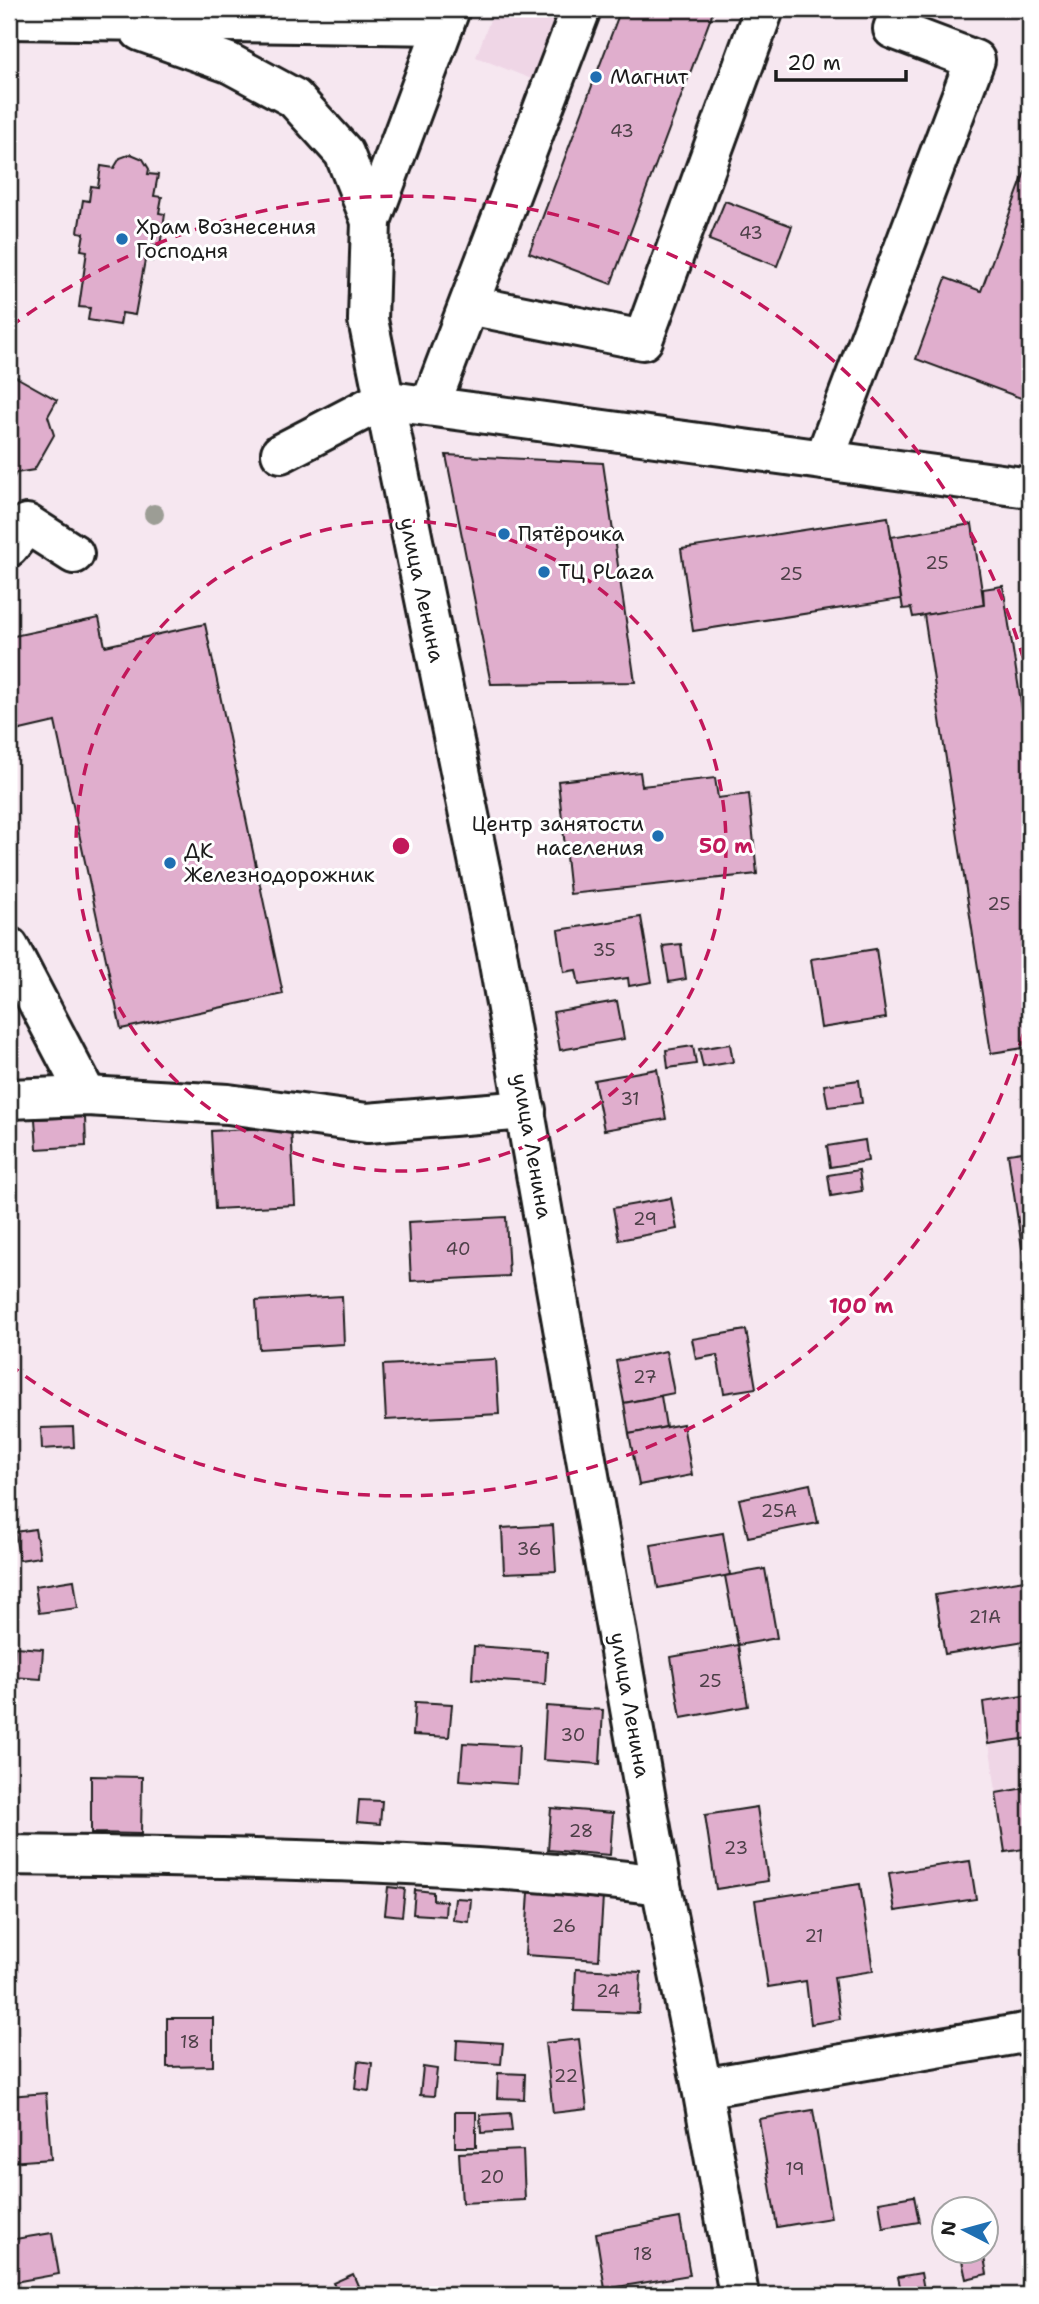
<svg xmlns="http://www.w3.org/2000/svg" width="1039" height="2304" font-family="'Shantell Sans',sans-serif">
<style>
.built{fill:#efd6e6}
.building{fill:#e0aecd;stroke:#1c1c1c;stroke-width:2}
.lines{fill:none;stroke-linecap:round;stroke-linejoin:round}
.minor-casing{stroke:#1c1c1c;stroke-width:44}
.minor{stroke:#fff;stroke-width:38}
.tree{fill:#9c9d95}
.ring{fill:none;stroke:#c2185b;stroke-width:3.5;stroke-dasharray:12 9}
.poi-dot{fill:#1f6fb2;stroke:#fff;stroke-width:2.5}
.labels{text-anchor:middle;dominant-baseline:central;stroke-width:6;stroke-linejoin:round;paint-order:stroke}
.number-label{font-size:18px;fill:#4d4048}
.poi-label{font-size:21px;fill:#1c1c1c;stroke:#fff;text-anchor:start}
.street-label{font-size:21px;fill:#1c1c1c;stroke:#fff}
.centre{fill:#c2185b;stroke:#fff;stroke-width:3.5}
.ring-label{font-size:21px;text-anchor:middle;font-weight:bold;fill:#c2185b;stroke:#fff;stroke-width:6;stroke-linejoin:round;paint-order:stroke}
</style>
<rect width="100%" height="100%" fill="#f6e7f0"/>
<filter id="ink" filterUnits="userSpaceOnUse"><feTurbulence type="fractalNoise" baseFrequency=".0143" numOctaves="2"/><feDisplacementMap in="SourceGraphic" scale="14" xChannelSelector="R" yChannelSelector="G"/><feConvolveMatrix kernelMatrix="1 2 1 2 8 2 1 2 1" color-interpolation-filters="sRGB"/></filter>
<g filter="url(#ink)">
<g class="built">
<path d="M 494,9 L 567,9 L 539,82 L 476,57 Z"/>
<path d="M 1030,1695 L 1030,1848 L 1005,1852 L 983,1702 Z"/>
</g>
<g class="building">
<path d="M 621,9 L 714,9 L 611,284 L 529,253 Z"/>
<path d="M 131,154 L 143,159 L 149,169 L 148,174 L 158,175 L 154,196 L 162,197 L 159,213 L 165,214 L 160,246 L 154,245 L 152,261 L 145,260 L 135,315 L 122,313 L 120,325 L 88,320 L 90,308 L 79,307 L 87,251 L 81,250 L 84,233 L 78,232 L 83,200 L 89,201 L 91,186 L 98,187 L 101,166 L 114,168 L 120,158 Z"/>
<path d="M 1030,158 L 1030,398 L 1029,401 L 916,359 L 946,278 L 981,291 Z"/>
<path d="M 725,201 L 792,226 L 777,266 L 709,240 Z"/>
<path d="M 9,373 L 57,400 L 48,416 L 54,435 L 34,470 L 16,473 L 9,487 Z"/>
<path d="M 446,455 L 603,463 L 635,682 L 491,684 Z"/>
<path d="M 888,517 L 901,599 L 693,631 L 681,549 Z"/>
<path d="M 972,524 L 984,605 L 913,617 L 911,608 L 903,609 L 891,537 Z"/>
<path d="M 1003,586 L 1030,761 L 1030,1047 L 991,1053 L 924,615 L 984,605 L 983,589 Z"/>
<path d="M 99,618 L 105,646 L 205,624 L 283,994 L 121,1029 L 55,722 L 16,731 L 9,696 L 9,637 Z"/>
<path d="M 640,772 L 642,786 L 715,778 L 718,798 L 749,794 L 757,874 L 570,894 L 558,781 Z"/>
<path d="M 641,917 L 652,982 L 629,986 L 628,978 L 579,985 L 576,970 L 564,972 L 558,930 Z"/>
<path d="M 681,944 L 686,979 L 669,982 L 663,946 Z"/>
<path d="M 876,949 L 886,1018 L 821,1028 L 811,959 Z"/>
<path d="M 617,1001 L 624,1039 L 560,1050 L 553,1012 Z"/>
<path d="M 730,1044 L 733,1062 L 703,1067 L 699,1049 Z"/>
<path d="M 693,1046 L 696,1064 L 668,1068 L 666,1050 Z"/>
<path d="M 657,1069 L 666,1119 L 604,1130 L 594,1080 Z"/>
<path d="M 859,1080 L 862,1103 L 828,1107 L 824,1085 Z"/>
<path d="M 85,1117 L 86,1146 L 37,1149 L 35,1119 Z"/>
<path d="M 291,1127 L 295,1205 L 215,1209 L 211,1131 Z"/>
<path d="M 865,1140 L 868,1161 L 830,1167 L 827,1146 Z"/>
<path d="M 1030,1151 L 1030,1302 L 1008,1154 Z"/>
<path d="M 859,1170 L 862,1191 L 831,1196 L 828,1175 Z"/>
<path d="M 671,1198 L 677,1229 L 619,1240 L 613,1208 Z"/>
<path d="M 506,1217 L 509,1276 L 411,1281 L 408,1222 Z"/>
<path d="M 342,1296 L 344,1344 L 259,1349 L 256,1301 Z"/>
<path d="M 746,1330 L 756,1388 L 724,1393 L 717,1355 L 696,1359 L 692,1339 Z"/>
<path d="M 666,1351 L 674,1393 L 624,1403 L 616,1361 Z"/>
<path d="M 496,1359 L 499,1414 L 386,1420 L 383,1365 Z"/>
<path d="M 661,1396 L 666,1427 L 629,1434 L 624,1403 Z"/>
<path d="M 683,1424 L 692,1475 L 639,1485 L 629,1434 Z"/>
<path d="M 73,1427 L 74,1447 L 42,1449 L 41,1428 Z"/>
<path d="M 810,1484 L 818,1523 L 748,1537 L 739,1499 Z"/>
<path d="M 553,1525 L 556,1571 L 504,1573 L 502,1528 Z"/>
<path d="M 35,1529 L 40,1557 L 19,1560 L 15,1532 Z"/>
<path d="M 723,1533 L 730,1575 L 658,1588 L 651,1545 Z"/>
<path d="M 765,1569 L 777,1638 L 738,1645 L 725,1576 Z"/>
<path d="M 1030,1579 L 1030,1640 L 945,1654 L 935,1595 Z"/>
<path d="M 74,1580 L 78,1608 L 39,1613 L 35,1586 Z"/>
<path d="M 738,1645 L 748,1706 L 681,1718 L 671,1657 Z"/>
<path d="M 474,1646 L 547,1651 L 545,1684 L 472,1679 Z"/>
<path d="M 15,1647 L 43,1649 L 41,1679 L 13,1677 Z"/>
<path d="M 1030,1695 L 1030,1738 L 988,1744 L 983,1702 Z"/>
<path d="M 415,1702 L 452,1704 L 449,1737 L 413,1735 Z"/>
<path d="M 546,1706 L 603,1710 L 600,1764 L 543,1760 Z"/>
<path d="M 463,1743 L 519,1746 L 517,1784 L 460,1780 Z"/>
<path d="M 91,1776 L 142,1777 L 141,1834 L 91,1833 Z"/>
<path d="M 1030,1787 L 1030,1848 L 1005,1852 L 996,1793 Z"/>
<path d="M 359,1800 L 382,1801 L 380,1824 L 357,1822 Z"/>
<path d="M 757,1807 L 768,1881 L 716,1889 L 705,1815 Z"/>
<path d="M 551,1808 L 613,1813 L 610,1855 L 548,1850 Z"/>
<path d="M 970,1861 L 976,1899 L 895,1911 L 889,1873 Z"/>
<path d="M 860,1884 L 873,1971 L 834,1977 L 840,2019 L 811,2024 L 806,1981 L 768,1987 L 755,1900 Z"/>
<path d="M 388,1887 L 405,1889 L 402,1916 L 385,1914 Z"/>
<path d="M 415,1890 L 433,1892 L 433,1900 L 446,1901 L 445,1916 L 413,1914 Z"/>
<path d="M 529,1892 L 603,1897 L 599,1960 L 525,1955 Z"/>
<path d="M 455,1898 L 471,1899 L 469,1922 L 453,1920 Z"/>
<path d="M 576,1969 L 641,1972 L 639,2013 L 574,2011 Z"/>
<path d="M 167,2018 L 213,2018 L 213,2066 L 167,2067 Z"/>
<path d="M 579,2039 L 587,2109 L 553,2113 L 545,2043 Z"/>
<path d="M 457,2040 L 503,2043 L 501,2064 L 456,2061 Z"/>
<path d="M 358,2061 L 372,2063 L 369,2091 L 355,2089 Z"/>
<path d="M 423,2067 L 437,2069 L 434,2096 L 420,2095 Z"/>
<path d="M 498,2073 L 525,2074 L 524,2099 L 497,2098 Z"/>
<path d="M 46,2093 L 51,2159 L 9,2162 L 9,2096 Z"/>
<path d="M 813,2110 L 831,2218 L 777,2227 L 759,2119 Z"/>
<rect x="455" y="2112" width="21" height="35"/>
<path d="M 510,2113 L 512,2131 L 481,2133 L 480,2115 Z"/>
<path d="M 523,2150 L 525,2200 L 462,2203 L 459,2153 Z"/>
<path d="M 914,2196 L 919,2222 L 883,2228 L 879,2202 Z"/>
<path d="M 680,2218 L 690,2275 L 605,2289 L 596,2233 Z"/>
<path d="M 52,2233 L 59,2274 L 9,2283 L 9,2240 Z"/>
<path d="M 983,2252 L 987,2274 L 966,2279 L 961,2256 Z"/>
<path d="M 921,2273 L 925,2295 L 902,2295 L 898,2277 Z"/>
<path d="M 353,2274 L 362,2295 L 339,2295 L 333,2283 Z"/>
</g>
<g class="lines">
<g class="minor-casing">
<g id="minor">
<path d="M 450,9 L 371,221 L 368,320 L 497,952 L 661,1885 L 702,2088 L 739,2295"/>
<path d="M 9,19 L 444,25"/>
<path d="M 140,31 L 229,63 L 294,98 L 344,153 L 371,221"/>
<path d="M 469,305 L 643,340 L 764,9"/>
<path d="M 430,406 L 581,9"/>
<path d="M 281,453 L 383,400 L 1030,488"/>
<path d="M 824,460 L 975,60 L 893,29 L 901,9"/>
<path d="M 9,547 L 27,524 L 74,554"/>
<path d="M 9,947 L 87,1096"/>
<path d="M 9,1099 L 87,1096 L 228,1104 L 367,1123 L 526,1110"/>
<path d="M 9,1855 C 226,1858 445,1858 661,1885"/>
<path d="M 702,2088 L 1030,2032"/>
</g>
</g>
<use href="#minor" class="minor"/>
</g>
<circle class="tree" cx="154" cy="514" r="10"/>
</g>
<g class="ring">
<circle cx="401" cy="846" r="325"/>
<path d="M1029 1014A650 650 0 0 1 10 1365M10 327A650 650 0 0 1 1029 678"/>
</g>
<g class="poi-dot">
<circle cx="596" cy="77" r="7"/>
<circle cx="122" cy="239" r="7"/>
<circle cx="504" cy="534" r="7"/>
<circle cx="544" cy="572" r="7"/>
<circle cx="658" cy="836" r="7"/>
<circle cx="170" cy="863" r="7"/>
</g>
<g class="labels">
<g class="number-label">
<text x="622" y="131">43</text>
<text x="751" y="233">43</text>
<text x="937" y="563">25</text>
<text x="791" y="574">25</text>
<text x="999" y="904">25</text>
<text x="604" y="950">35</text>
<text x="630" y="1099">31</text>
<text x="645" y="1219">29</text>
<text x="458" y="1249">40</text>
<text x="645" y="1377">27</text>
<text x="779" y="1511">25А</text>
<text x="529" y="1549">36</text>
<text x="985" y="1617">21А</text>
<text x="710" y="1681">25</text>
<text x="573" y="1735">30</text>
<text x="581" y="1831">28</text>
<text x="736" y="1848">23</text>
<text x="564" y="1926">26</text>
<text x="814" y="1936">21</text>
<text x="608" y="1991">24</text>
<text x="190" y="2042">18</text>
<text x="566" y="2076">22</text>
<text x="795" y="2169">19</text>
<text x="492" y="2177">20</text>
<text x="643" y="2254">18</text>
</g>
<g class="poi-label">
<text x="610" y="77">Магнит</text>
<text x="136" y="227">Храм Вознесения<tspan x="136" dy="24">Господня</tspan></text>
<text x="518" y="534">Пятёрочка</text>
<text x="558" y="572">ТЦ PLaza</text>
<text x="644" y="824" text-anchor="end">Центр занятости<tspan x="644" dy="24">населения</tspan></text>
<text x="184" y="851">ДК<tspan x="184" dy="24">Железнодорожник</tspan></text>
</g>
<g class="street-label">
<text transform="translate(422 590) rotate(78)">улица Ленина</text>
<text transform="translate(532 1146) rotate(80)">улица Ленина</text>
<text transform="translate(630 1705) rotate(80)">улица Ленина</text>
</g>
</g>
<circle cx="401" cy="846" r="10" class="centre"/>
<g class="ring-label">
<text x="726" y="853">50 m</text>
<text x="861" y="1313">100 m</text>
</g>
<rect width="1039" height="2304" fill="none" stroke="#fff" stroke-width="35"/>
<rect x="18" y="18" width="1004" height="2269" fill="none" stroke="#1c1c1c" stroke-width="2.5" filter="url(#ink)"/>
<g transform="translate(965 2230) rotate(276)"><circle r="33" fill="#ffffff" stroke="#a4a4a4" stroke-width="2"/>
<path d="M0-5L12 26L0 18L-12 26Z" fill="#1f6fb2"/>
<text y="-10" font-size="19" font-weight="bold" text-anchor="middle" fill="#1c1c1c">N</text>
</g>
<path d="M776 70v10h130v-10" fill="none" stroke="#1c1c1c" stroke-width="3.5"/>
<text x="787" y="70" font-size="21" fill="#1c1c1c" stroke="#ffffff" stroke-width="5" paint-order="stroke">20 m</text>
</svg>
